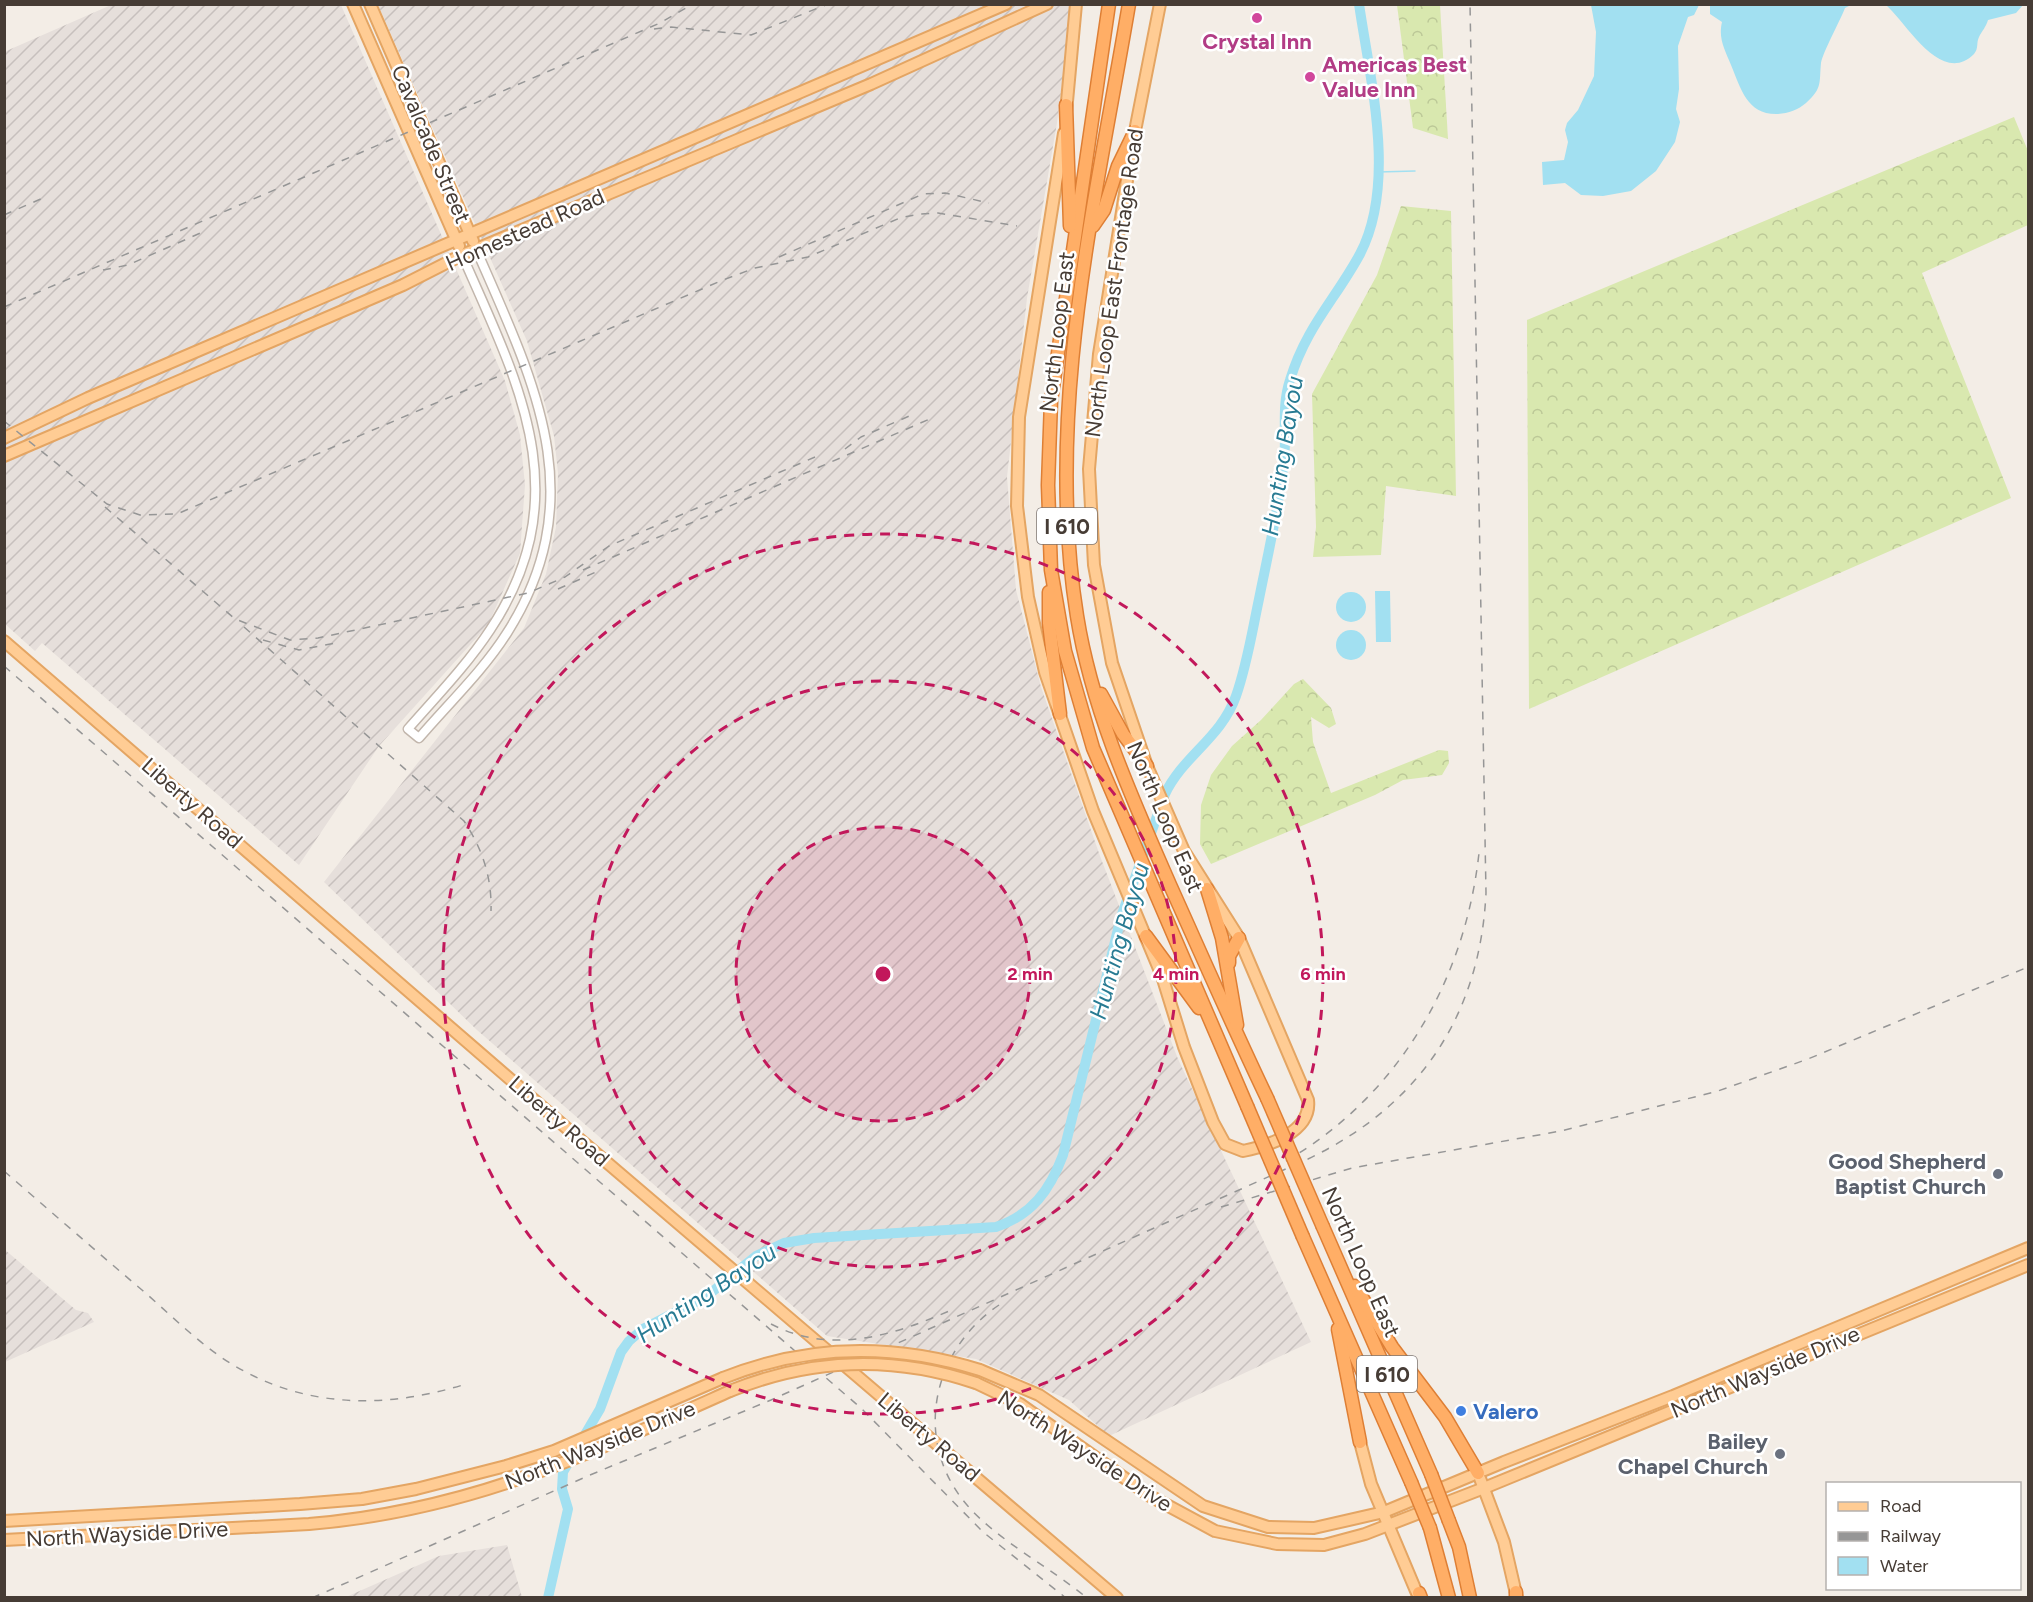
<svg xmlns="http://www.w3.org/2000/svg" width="2033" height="1602" font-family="Figtree,sans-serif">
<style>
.industrial{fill:url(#industrial-furrows)}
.forest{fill:url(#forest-crowns)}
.water{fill:#a2e0f1}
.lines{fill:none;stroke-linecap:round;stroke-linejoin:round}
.stream{stroke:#a2e0f1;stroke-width:1.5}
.river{stroke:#a2e0f1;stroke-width:10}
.minor-casing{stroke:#c2b6ac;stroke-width:11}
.major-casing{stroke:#e4a563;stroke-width:14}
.highway-casing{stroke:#de7f35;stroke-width:15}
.minor{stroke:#fff;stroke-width:8}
.major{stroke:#ffcc94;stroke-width:10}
.highway{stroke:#ffae66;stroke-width:12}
.rail{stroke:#969696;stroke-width:1.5;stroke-dasharray:8 8;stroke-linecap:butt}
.major-bridge-casing{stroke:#e4a563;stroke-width:14;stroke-linecap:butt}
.highway-bridge-casing{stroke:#de7f35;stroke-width:15;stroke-linecap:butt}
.major-bridge{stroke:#ffcc94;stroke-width:10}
.highway-bridge{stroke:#ffae66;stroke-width:12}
.ring{fill:none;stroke:#c2185b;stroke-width:3;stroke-dasharray:10 8}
.hotel-dot{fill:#d1479c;stroke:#fff;stroke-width:2}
.worship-dot{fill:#6b7280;stroke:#fff;stroke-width:2}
.shop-dot{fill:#3f7fe0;stroke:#fff;stroke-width:2}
.labels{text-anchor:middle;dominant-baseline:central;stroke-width:5;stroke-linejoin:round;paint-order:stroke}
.shield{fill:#fff;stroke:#7e7672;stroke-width:1.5}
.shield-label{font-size:21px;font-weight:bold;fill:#463c35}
.hotel-label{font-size:22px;font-weight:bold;fill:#b23c85;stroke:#fff}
.street-label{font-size:22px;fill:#463c35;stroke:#fff}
.worship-label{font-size:22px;font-weight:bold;fill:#5b616d;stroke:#fff;text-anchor:end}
.shop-label{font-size:22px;font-weight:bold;fill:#366cbe;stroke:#fff;text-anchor:start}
.water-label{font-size:24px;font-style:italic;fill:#287b93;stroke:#fff}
.centre{fill:#c2185b;stroke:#fff;stroke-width:3}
.ring-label{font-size:18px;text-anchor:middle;font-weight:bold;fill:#c2185b;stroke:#fff;stroke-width:5;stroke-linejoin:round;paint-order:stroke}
</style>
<defs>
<pattern id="industrial-furrows" width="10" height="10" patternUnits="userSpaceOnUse" patternTransform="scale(1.5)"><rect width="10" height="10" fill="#e6dfdb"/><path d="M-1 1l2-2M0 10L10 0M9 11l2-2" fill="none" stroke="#c7c0bd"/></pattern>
<pattern id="forest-crowns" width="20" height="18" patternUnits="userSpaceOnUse" patternTransform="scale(1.5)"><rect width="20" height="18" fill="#d9e8af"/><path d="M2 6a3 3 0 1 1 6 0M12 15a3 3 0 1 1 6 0" fill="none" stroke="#bcc897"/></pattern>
</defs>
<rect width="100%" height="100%" fill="#f3ede6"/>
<g class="industrial">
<path d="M 111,5 L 341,5 L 505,381 L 520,435 L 525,485 L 520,553 L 488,625 L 379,746 L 299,865 L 42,643 L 35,651 L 5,624 L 4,52 Z"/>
<path d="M 378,5 L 1072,5 L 1057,123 L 1027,298 L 1007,477 L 1016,590 L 1041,687 L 1100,856 L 1178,1059 L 1311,1342 L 1109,1436 L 1069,1400 L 976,1359 L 827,1336 L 477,1030 L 324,882 L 524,628 L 546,574 L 556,527 L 558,473 L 554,436 L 527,341 Z"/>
<path d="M 4,1249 L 76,1310 L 88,1313 L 94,1322 L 5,1362 Z"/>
<path d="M 507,1545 L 522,1597 L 346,1597 L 439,1556 Z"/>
</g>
<g class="forest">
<path d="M 1397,5 L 1440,5 L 1448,139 L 1413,128 Z"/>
<path d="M 2014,117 L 2028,151 L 2028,225 L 1922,273 L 2011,498 L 1529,709 L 1527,320 Z"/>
<path d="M 1401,206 L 1451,211 L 1456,496 L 1386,486 L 1381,555 L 1313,557 L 1316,527 L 1312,394 L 1377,275 Z"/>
<path d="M 1303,679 L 1331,708 L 1336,724 L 1329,728 L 1311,717 L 1313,742 L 1331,793 L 1439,750 L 1448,751 L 1449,763 L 1442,775 L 1403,780 L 1375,795 L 1211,864 L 1200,844 L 1201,805 L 1211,775 L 1232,746 L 1261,720 L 1294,684 Z"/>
</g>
<g class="water">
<path d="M 1591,5 L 1699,5 L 1694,15 L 1688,17 L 1678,46 L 1679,89 L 1676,109 L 1680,122 L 1675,142 L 1656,171 L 1631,191 L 1603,196 L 1581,195 L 1565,183 L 1543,185 L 1542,162 L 1564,160 L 1568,142 L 1565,130 L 1567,123 L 1578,110 L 1594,76 L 1596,32 Z"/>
<path d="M 1710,5 L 1710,4 L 1851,5 L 1845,8 C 1840,21 1823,52 1821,63 C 1819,82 1823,88 1806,103 C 1798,110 1787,114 1776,114 C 1747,114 1741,89 1731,65 C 1725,50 1718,39 1722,22 L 1710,14 Z"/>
<path d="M 1886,5 L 2023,5 L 2016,13 L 1988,20 C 1986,27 1982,31 1979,37 C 1976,43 1979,48 1974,54 C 1941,87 1906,22 1886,5 Z"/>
<path d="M 1375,591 L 1390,591 L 1391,642 L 1376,642 Z"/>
<circle cx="1351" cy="607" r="15"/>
<circle cx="1351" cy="645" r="15"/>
</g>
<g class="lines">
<path class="stream" d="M 1378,172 L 1415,171"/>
<path class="river" d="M 548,1598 L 568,1509 L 562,1489 L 563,1472 L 600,1409 L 621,1352 L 629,1341 L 643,1329 L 707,1296 L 756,1256 L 784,1243 L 814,1238 L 996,1227 C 1032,1215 1050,1190 1063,1155 L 1121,917 L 1165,794 C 1183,756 1221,738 1236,696 C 1247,665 1252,632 1259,599 C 1268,554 1279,507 1284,461 C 1287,434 1281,407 1290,380 C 1306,327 1335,300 1360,254 C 1397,183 1370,80 1359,4"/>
<g class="minor-casing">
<path id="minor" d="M 462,255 C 519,384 579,496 490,630 C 467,665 436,697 408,729 L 419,738 C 448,704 483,671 507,633 C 594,496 533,380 476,249"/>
</g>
<g class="major-casing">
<g id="major">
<path d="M 353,4 L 459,246"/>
<path d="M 370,4 L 473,241"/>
<path d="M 1066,112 L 1076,4"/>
<path d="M 1064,133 L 1019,417 L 1017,506 L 1028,597 L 1045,672 L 1093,811 L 1162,976 L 1184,1047 L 1213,1122 L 1225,1144 L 1243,1151 C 1268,1146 1312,1132 1308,1100 L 1239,938 L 1184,851 L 1147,766 L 1112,663 L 1094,565 L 1089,469 L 1099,354 L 1135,131 L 1160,4"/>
<path d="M 4,438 L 88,398 L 1006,4"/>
<path d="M 4,456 L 403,285 L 462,255 L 871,84 L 1047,4"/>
<path d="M 4,641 L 563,1125 L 1117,1598"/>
<path d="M 980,1370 L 1039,1395 L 1203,1506 L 1268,1527 L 1314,1528 L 1384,1512 L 1504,1462 L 1673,1396 L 2028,1248"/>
<path d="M 976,1383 L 1020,1404 L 1150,1496 L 1215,1531 L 1277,1544 L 1324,1545 L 1365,1534 L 1484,1488 L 2028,1265"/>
<path d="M 1360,1442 L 1371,1484 L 1419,1598"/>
<path d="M 1478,1473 L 1504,1542 L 1517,1598"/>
<path d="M 4,1521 L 300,1504 L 362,1499 L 416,1489 L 506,1466 L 554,1451 L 723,1378"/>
<path d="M 4,1540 L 309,1524 C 468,1511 587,1455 730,1391"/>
</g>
</g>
<g class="highway-casing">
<g id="highway">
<path d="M 1109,4 L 1051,401 L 1048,485 L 1051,570 L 1065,651 L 1093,748 L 1247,1106"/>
<path d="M 1129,4 C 1095,205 1044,412 1077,616 C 1092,710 1132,798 1170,885 C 1202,956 1233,1027 1267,1098"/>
<path d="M 1066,105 L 1070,226"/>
<path d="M 1093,226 L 1104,210 L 1118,166 L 1135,131"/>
<path d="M 1049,592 L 1049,623 L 1060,714"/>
<path d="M 1101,694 L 1123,734 L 1147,766"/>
<path d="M 1207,889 L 1222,938 L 1237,1025"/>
<path d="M 1146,936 L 1199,1008"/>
<path d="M 1229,963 L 1229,956 L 1239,938"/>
<path d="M 1323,1227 L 1431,1474"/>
<path d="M 1303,1237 L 1411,1482"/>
<path d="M 1355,1286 L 1392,1347 L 1445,1417 L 1478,1473"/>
<path d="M 1338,1329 L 1360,1442"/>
<path d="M 1449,1521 L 1459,1547 L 1470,1598"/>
<path d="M 1430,1528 L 1449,1598"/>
<path d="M 1516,1592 L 1516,1598"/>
<path d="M 1419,1593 L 1421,1598"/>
</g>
</g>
<use href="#minor" class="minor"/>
<use href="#major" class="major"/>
<use href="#highway" class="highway"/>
<g class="rail">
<path d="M 654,29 L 671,27 L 751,35 L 828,4"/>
<path d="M 4,215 L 43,198"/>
<path d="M 779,257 L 923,194 L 945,193 L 989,203"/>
<path d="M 103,270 L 128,265 L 205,231"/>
<path d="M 4,307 L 660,23 L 693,4"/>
<path d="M 4,421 L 107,504 L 140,515 L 177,514 L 723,280 L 755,268 L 808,257 L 900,218 L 919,214 L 938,213 L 1017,226"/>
<path d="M 845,449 L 861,437 L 914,414"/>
<path d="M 105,507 L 235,619 L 290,640 L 318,638 L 528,593 L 565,577 L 609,546 L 815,457"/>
<path d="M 583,570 L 932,418"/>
<path d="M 558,589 L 596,572"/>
<path d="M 244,627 L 464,821 C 482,848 492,877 491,911"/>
<path d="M 263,640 L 299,650 L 336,643"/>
<path d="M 4,666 L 862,1409 L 983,1532 L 1066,1598"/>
<path d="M 1286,1161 C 1398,1096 1465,981 1479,853"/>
<path d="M 4,1171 C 50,1211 96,1251 142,1290 C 171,1315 198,1343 230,1363 C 304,1409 386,1409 466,1384"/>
<path d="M 1221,1207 L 1352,1168 L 1561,1131 L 1718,1091 L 1808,1059 L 2028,967"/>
<path d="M 999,1305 C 932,1350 912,1441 967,1505 C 997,1540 1051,1568 1087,1598"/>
<path d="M 771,1324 C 830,1355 892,1336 949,1311"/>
<path d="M 312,1598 L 590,1475 L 771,1400 L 1308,1159 C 1419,1106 1480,1016 1486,893 L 1470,4"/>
</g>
<g class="major-bridge-casing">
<g id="major-bridge">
<path d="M 723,1378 C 808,1344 894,1343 980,1370"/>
<path d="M 730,1391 C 811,1358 893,1355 976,1383"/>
</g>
</g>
<g class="highway-bridge-casing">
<g id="highway-bridge">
<path d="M 1267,1098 L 1323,1227"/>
<path d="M 1247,1106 L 1303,1237"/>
<path d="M 1431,1474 L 1449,1521"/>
<path d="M 1411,1482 L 1430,1528"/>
</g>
</g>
<use href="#major-bridge" class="major-bridge"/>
<use href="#highway-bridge" class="highway-bridge"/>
</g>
<circle cx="883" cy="974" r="147" fill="#c2185b" fill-opacity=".12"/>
<g class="ring">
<circle cx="883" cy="974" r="147"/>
<circle cx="883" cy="974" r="293"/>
<circle cx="883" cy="974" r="440"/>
</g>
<g class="hotel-dot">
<circle cx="1257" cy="18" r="6"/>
<circle cx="1310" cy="77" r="6"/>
</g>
<g class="worship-dot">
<circle cx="1998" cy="1174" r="6"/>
<circle cx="1780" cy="1454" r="6"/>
</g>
<circle class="shop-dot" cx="1461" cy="1411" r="6"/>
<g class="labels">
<g class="shield">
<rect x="1037" y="508" width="60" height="36" rx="4.5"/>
<rect x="1357" y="1356" width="60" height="36" rx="4.5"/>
</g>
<g class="shield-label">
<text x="1067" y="526">I 610</text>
<text x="1387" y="1374">I 610</text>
</g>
<g class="hotel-label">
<text x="1257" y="41">Crystal Inn</text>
<text x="1322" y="64" text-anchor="start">Americas Best<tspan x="1322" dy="25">Value Inn</tspan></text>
</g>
<g class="street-label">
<text transform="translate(431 144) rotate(67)">Cavalcade Street</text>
<text transform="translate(525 230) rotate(-24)">Homestead Road</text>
<text transform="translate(1114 283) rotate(-82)">North Loop East Frontage Road</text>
<text transform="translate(1057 332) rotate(-83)">North Loop East</text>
<text transform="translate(192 803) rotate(41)">Liberty Road</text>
<text transform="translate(1165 817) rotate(67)">North Loop East</text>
<text transform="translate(559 1121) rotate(41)">Liberty Road</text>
<text transform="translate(1361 1262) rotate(66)">North Loop East</text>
<text transform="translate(1765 1372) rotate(-23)">North Wayside Drive</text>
<text transform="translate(929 1437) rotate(40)">Liberty Road</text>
<text transform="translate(600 1445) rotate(-22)">North Wayside Drive</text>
<text transform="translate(1085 1451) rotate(33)">North Wayside Drive</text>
<text transform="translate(127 1534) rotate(-3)">North Wayside Drive</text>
</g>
<g class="worship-label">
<text x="1986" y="1161">Good Shepherd<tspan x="1986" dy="25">Baptist Church</tspan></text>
<text x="1768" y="1441">Bailey<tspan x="1768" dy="25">Chapel Church</tspan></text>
</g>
<g class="shop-label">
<text x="1473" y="1411">Valero</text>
</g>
<g class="water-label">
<text transform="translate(1282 456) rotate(-81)">Hunting Bayou</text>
<text transform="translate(1119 941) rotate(-74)">Hunting Bayou</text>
<text transform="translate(706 1293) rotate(-33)">Hunting Bayou</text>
</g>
</g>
<circle cx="883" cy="974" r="9" class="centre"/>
<g class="ring-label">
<text x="1030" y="980">2 min</text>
<text x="1176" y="980">4 min</text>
<text x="1323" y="980">6 min</text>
</g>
<rect width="2033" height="1602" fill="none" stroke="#463c35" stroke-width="12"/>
<rect x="1826" y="1482" width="195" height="108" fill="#ffffff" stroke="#b5b1ae" stroke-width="1.5"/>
<rect x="1838" y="1502" width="30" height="9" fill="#ffcc94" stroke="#b5b1ae" stroke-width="1.5"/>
<text x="1880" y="1512" font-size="18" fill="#463c35">Road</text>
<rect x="1838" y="1532" width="30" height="9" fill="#969696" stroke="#b5b1ae" stroke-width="1.5"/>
<text x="1880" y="1542" font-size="18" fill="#463c35">Railway</text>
<rect x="1838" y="1557" width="30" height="18" fill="#a2e0f1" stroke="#b5b1ae" stroke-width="1.5"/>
<text x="1880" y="1572" font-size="18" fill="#463c35">Water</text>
</svg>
